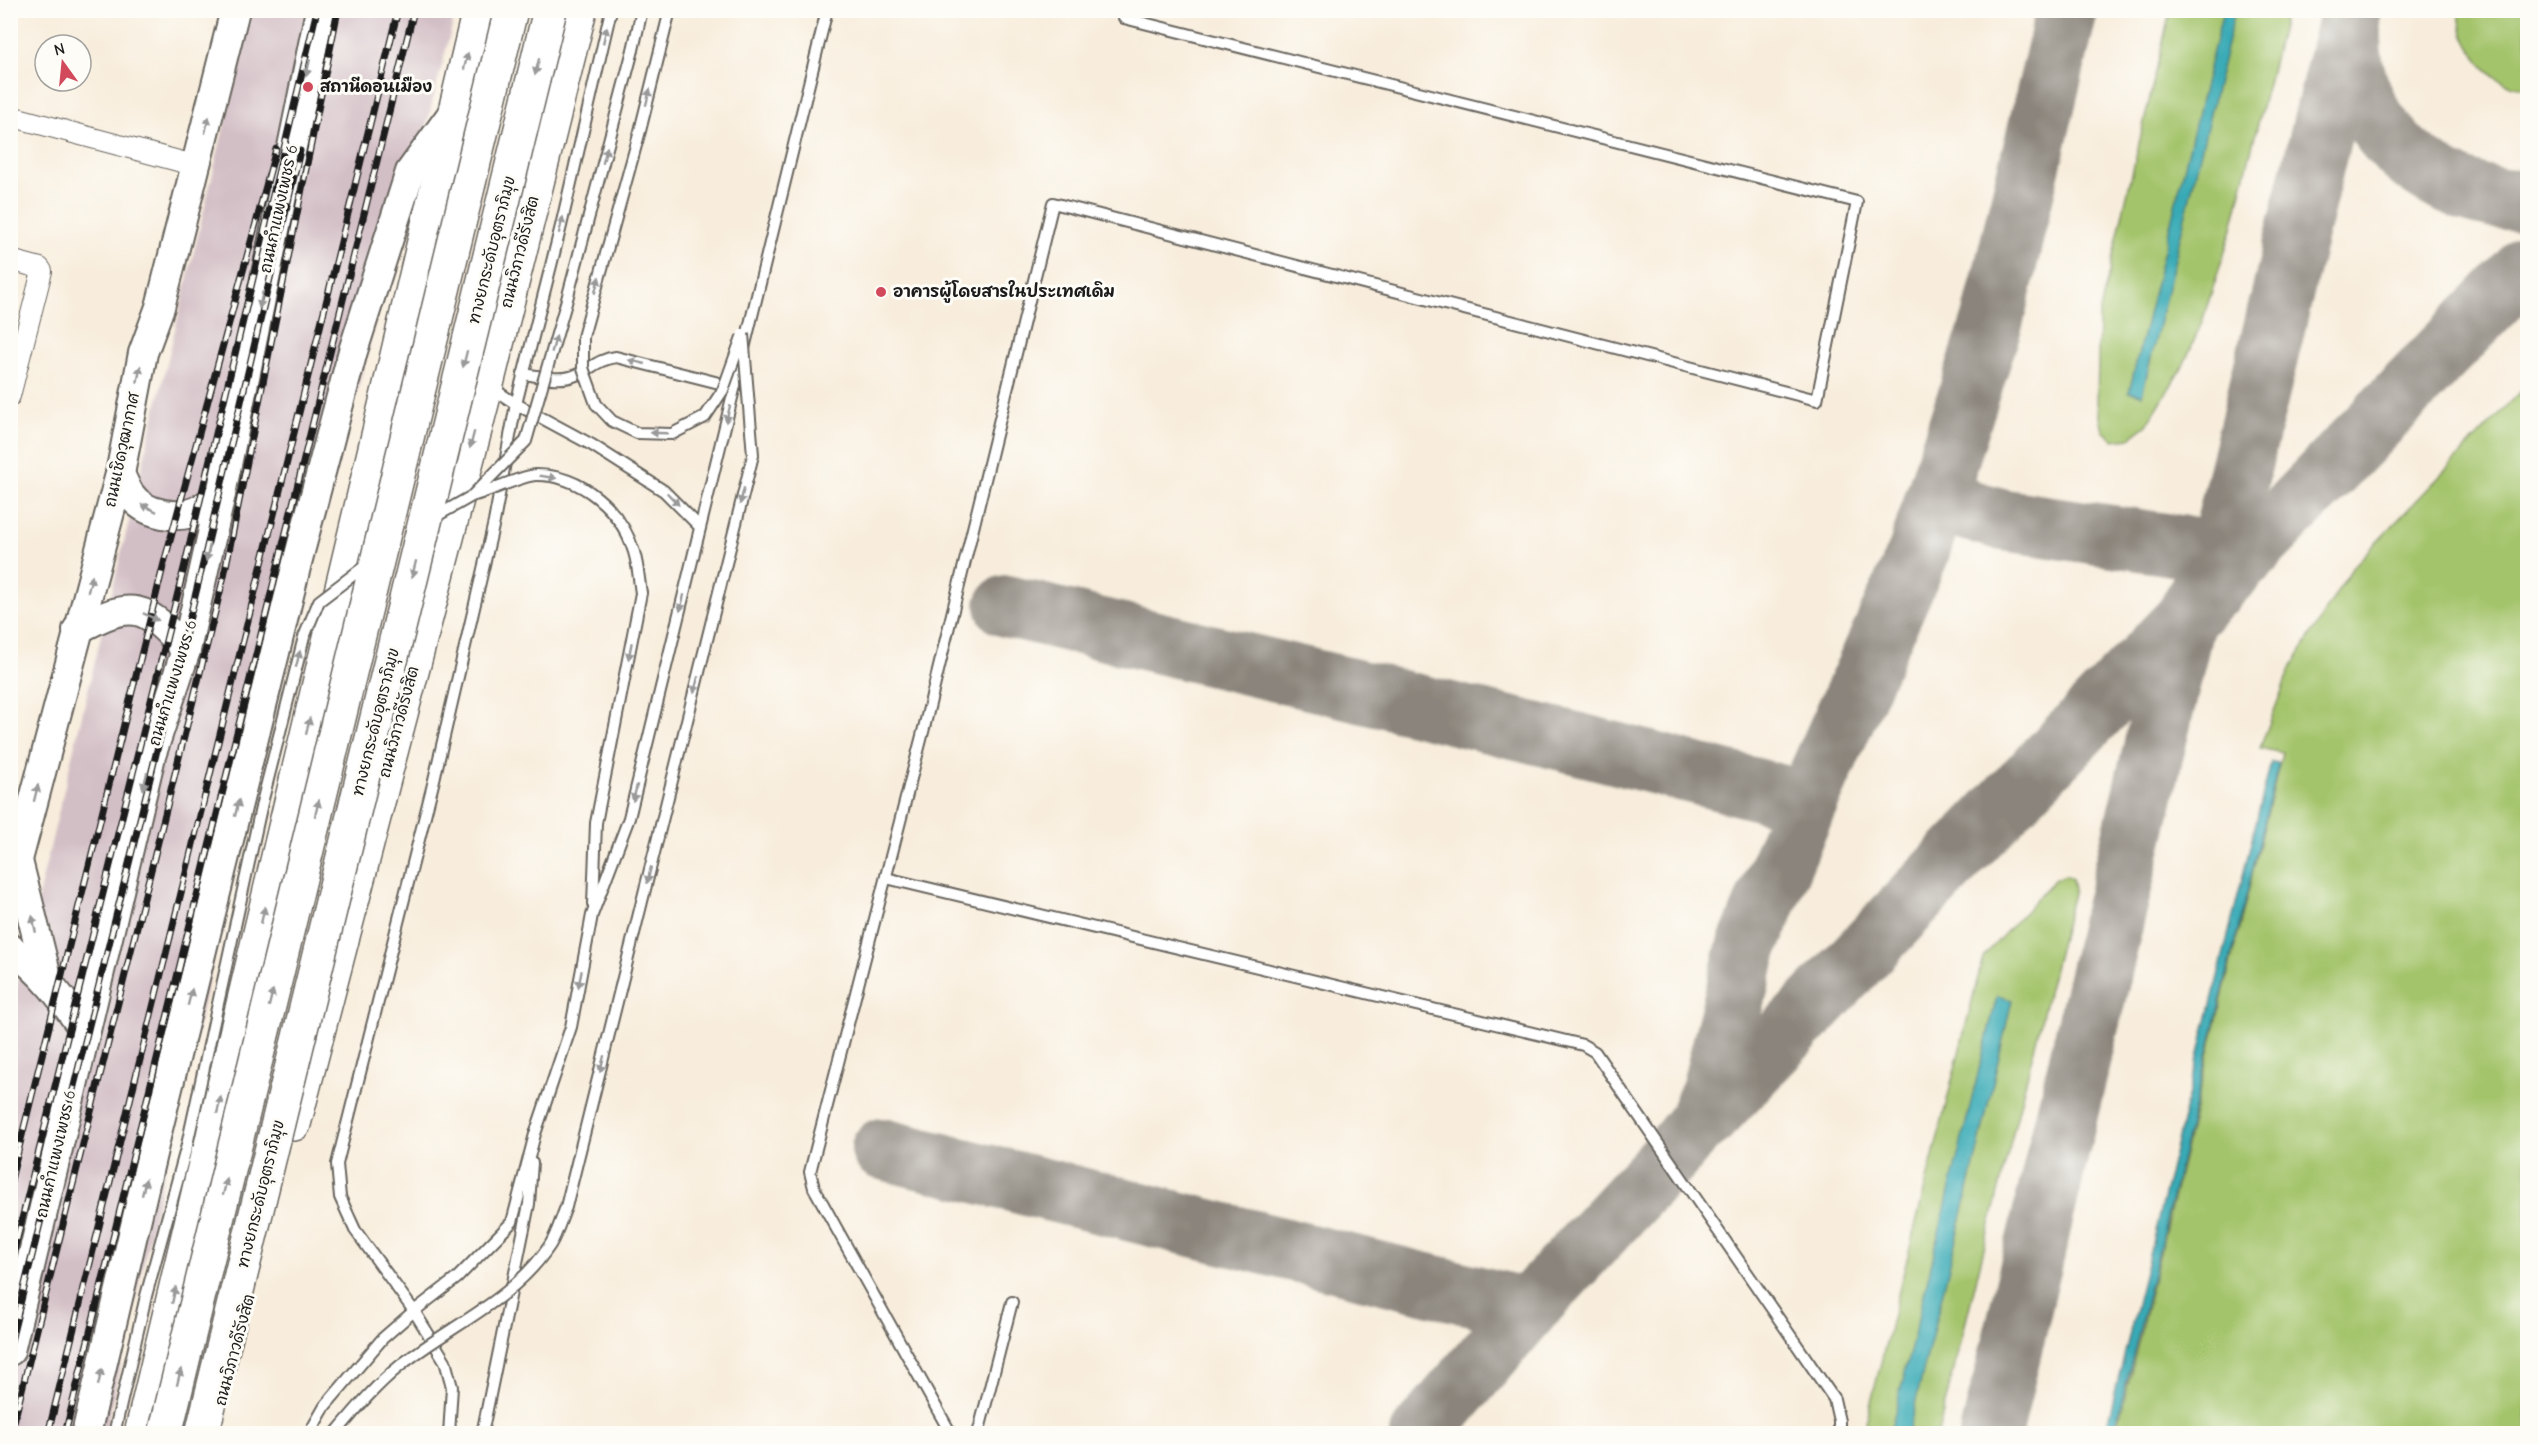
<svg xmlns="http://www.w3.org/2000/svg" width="2538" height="1444" font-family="'Comic Neue','Playpen Sans Thai',sans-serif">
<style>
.industrial{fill:#d2bec5}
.green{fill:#a4c46c;stroke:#607044;stroke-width:1.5}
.water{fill:#39aab6;stroke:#2a6369;stroke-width:1.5}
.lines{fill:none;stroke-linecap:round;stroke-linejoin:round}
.taxiway{stroke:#8a847c;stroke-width:62}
.lane-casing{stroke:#69655f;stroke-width:14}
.street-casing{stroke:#69655f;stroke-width:22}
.secondary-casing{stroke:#69655f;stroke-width:32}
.highway-casing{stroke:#69655f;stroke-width:36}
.lane{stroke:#fff;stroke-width:10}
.street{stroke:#fff;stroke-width:20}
.secondary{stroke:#fff;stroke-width:28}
.highway{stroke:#fff;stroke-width:33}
.rail-casing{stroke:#1c1c1c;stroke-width:7}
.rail{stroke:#fdfcf7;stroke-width:4.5;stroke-dasharray:14;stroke-linecap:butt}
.lane-bridge-casing{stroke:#69655f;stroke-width:14;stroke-linecap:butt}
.highway-bridge-casing{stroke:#69655f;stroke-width:36;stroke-linecap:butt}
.lane-bridge{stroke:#fff;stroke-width:10}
.highway-bridge{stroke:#fff;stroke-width:33}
.oneway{fill:#999}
.poi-dot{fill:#d1495b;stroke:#fdfcf7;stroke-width:2}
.labels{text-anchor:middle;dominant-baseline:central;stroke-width:6;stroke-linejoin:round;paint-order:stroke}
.poi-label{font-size:16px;font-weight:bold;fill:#1c1c1c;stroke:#fdfcf7;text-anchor:start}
.street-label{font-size:16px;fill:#1c1c1c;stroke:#fdfcf7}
</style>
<rect width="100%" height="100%" fill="#fdfcf7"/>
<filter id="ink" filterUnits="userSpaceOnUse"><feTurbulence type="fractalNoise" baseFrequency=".0167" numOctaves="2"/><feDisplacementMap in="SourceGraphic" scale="12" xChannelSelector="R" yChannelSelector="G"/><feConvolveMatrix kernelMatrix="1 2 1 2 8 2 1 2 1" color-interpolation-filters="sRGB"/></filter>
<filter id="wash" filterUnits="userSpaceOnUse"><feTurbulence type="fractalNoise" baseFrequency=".008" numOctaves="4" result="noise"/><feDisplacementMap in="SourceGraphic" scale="24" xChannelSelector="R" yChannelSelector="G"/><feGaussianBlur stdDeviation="1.35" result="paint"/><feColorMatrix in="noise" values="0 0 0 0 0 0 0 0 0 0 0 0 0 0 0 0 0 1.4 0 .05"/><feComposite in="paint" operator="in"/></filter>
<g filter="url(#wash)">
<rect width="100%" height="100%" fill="#f8eddc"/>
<path class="industrial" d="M 252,11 L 456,11 L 236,860 L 105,1433 L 11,1434 L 11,1009 Z"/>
<g class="green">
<path d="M 2170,11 L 2286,11 L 2231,232 L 2202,322 L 2184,364 L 2147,425 L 2130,438 L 2114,440 L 2103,431 L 2097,404 L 2099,315 Z"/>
<path d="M 2459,11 L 2527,11 L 2527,89 C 2520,87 2511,86 2505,83 C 2479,69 2460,39 2459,11 Z"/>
<path d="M 2527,385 L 2527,1433 L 2116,1433 L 2282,753 L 2260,748 L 2290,669 L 2352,568 Z"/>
<path d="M 2066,875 L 2072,879 L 2074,889 L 1938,1433 L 1863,1434 L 1983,957 L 2055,879 Z"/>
</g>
<g class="water">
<path d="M 2223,11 L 2235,11 L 2142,395 L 2129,392 Z"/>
<path d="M 2271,762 L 2279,763 L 2114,1433 L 2105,1433 Z"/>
<path d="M 1997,996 L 2012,1000 L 1974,1166 L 1908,1433 L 1890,1433 Z"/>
</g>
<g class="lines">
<g class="taxiway">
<path d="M 2350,30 C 2346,127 2434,203 2528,200"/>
<path d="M 1935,501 L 2004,520 L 2220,552"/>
<path d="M 1006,606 L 1563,740 L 1807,802"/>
<path d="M 1706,1119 L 1972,839 L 2528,265"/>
<path d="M 882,1149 L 1528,1309"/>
<path d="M 1421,1434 L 1528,1309 L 1674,1152 L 1698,1122 L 1712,1090 L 1747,948 L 1807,802 L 1918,554 L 1993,319 L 2067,10"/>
<path d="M 1991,1434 L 2184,622 L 2220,552 L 2351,10"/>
</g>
</g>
</g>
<g filter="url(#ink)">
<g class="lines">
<g class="lane-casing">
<g id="lane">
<path d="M 633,50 L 642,10"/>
<path d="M 523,374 C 540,376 560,382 576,375 C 592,369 596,360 616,357 L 731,386"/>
<path d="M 489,386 L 516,404 L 592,445 L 664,491 L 700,527"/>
<path d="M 886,878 L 1583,1045 L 1595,1052 L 1834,1399 L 1839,1421 L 1839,1434"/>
<path d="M 593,904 L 596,823 L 641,593"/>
<path d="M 114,1434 L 146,1296 L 187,1145"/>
<path d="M 309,1434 L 325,1406 L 383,1338 L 414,1311 L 457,1278 L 512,1222 L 535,1134 L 571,1027 L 592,915 L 629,818 L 827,10"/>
<path d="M 449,1434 L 452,1387 L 445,1361 L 414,1311 L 355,1230 L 340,1197 L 337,1164 L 433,784 L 494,522 L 516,404 L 561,226 L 611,10"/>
<path d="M 482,1434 L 529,1204 L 532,1163"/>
<path d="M 951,1434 L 814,1188 L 810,1172 L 924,728 L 1053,203 L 1817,400 L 1857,202 L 1124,18 L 1126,10"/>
<path d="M 978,1434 L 1012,1302"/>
</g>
</g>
<g class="street-casing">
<g id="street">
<path d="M 10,116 L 197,166"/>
<path d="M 10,260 L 40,268 L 42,271 L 10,396"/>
</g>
</g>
<g class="secondary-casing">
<g id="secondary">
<path d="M 120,474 C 123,480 126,488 130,494 C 145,516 181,521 202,508 C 209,504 215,498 221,494"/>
<path d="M 77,630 C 133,599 144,604 186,650"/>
<path d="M 18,861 L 48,981"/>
<path d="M 10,890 L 120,474 L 143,353 L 160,307 L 235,10"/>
<path d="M 10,948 C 42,971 64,1000 85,1032"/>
<path d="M 10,1351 L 151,756 L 186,650 L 221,494 L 320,10"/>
<path d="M 86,1434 L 155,1141 L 297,563 L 353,351 L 410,172 L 452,114"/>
</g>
</g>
<g class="highway-casing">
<g id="highway">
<path d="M 294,1124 L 487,384 L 580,10"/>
<path d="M 141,1434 L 479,10"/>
</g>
</g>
<use href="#lane" class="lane"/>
<use href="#street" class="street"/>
<use href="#secondary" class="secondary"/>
<use href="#highway" class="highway"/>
<g class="rail-casing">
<g id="rail">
<path d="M 10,1184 L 164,563 L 276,149"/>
<path d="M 10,1267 L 184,568 L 317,10"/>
<path d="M 10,1345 L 201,572 L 300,151"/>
<path d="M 11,1434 L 224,576 L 338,10"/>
<path d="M 48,1434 L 398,10"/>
<path d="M 65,1434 L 414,10"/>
</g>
</g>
<use href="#rail" class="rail"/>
<g class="lane-bridge-casing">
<g id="lane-bridge">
<path d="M 670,10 L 640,131 L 583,337 L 583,368 L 596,404 L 612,421 L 637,433 L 672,434 L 705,417 L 723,390 L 742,337"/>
<path d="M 475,495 C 490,491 524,475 536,475 C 582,475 621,510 634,552 C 638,565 639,580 641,593"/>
<path d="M 433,518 L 472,496 L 526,441 L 566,303 L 633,50"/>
<path d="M 187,1145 L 262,803 L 304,637 L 319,601 L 369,563"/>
<path d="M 335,1434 C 356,1409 376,1385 401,1365 C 451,1325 514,1300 550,1245 C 557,1234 561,1219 566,1207 L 753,455 L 743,334"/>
</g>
</g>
<g class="highway-bridge-casing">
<g id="highway-bridge">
<path d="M 165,1434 L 511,10"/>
<path d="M 202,1434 L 550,10"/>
</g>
</g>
<use href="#lane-bridge" class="lane-bridge"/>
<use href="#highway-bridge" class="highway-bridge"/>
</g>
<defs><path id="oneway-solid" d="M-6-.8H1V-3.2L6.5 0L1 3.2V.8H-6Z" transform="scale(1.5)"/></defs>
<g class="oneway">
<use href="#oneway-solid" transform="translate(605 35) rotate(-77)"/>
<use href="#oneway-solid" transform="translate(466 61) rotate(-76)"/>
<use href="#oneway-solid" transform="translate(537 67) rotate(104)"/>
<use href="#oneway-solid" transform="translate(308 68) rotate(102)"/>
<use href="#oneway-solid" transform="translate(648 97) rotate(-76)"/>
<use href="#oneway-solid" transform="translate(207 125) rotate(-76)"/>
<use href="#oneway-solid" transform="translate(605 155) rotate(-75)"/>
<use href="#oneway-solid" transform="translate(561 225) rotate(-76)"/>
<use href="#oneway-solid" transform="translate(597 285) rotate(-75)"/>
<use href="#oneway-solid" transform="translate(261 300) rotate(102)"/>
<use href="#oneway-solid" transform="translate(554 344) rotate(-74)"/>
<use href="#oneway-solid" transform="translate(465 359) rotate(104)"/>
<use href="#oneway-solid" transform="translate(637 362) rotate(-166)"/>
<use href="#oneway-solid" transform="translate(139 374) rotate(-79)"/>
<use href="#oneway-solid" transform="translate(728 414) rotate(104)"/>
<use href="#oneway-solid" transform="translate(659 433) rotate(-178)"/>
<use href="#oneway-solid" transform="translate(472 440) rotate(105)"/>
<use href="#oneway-solid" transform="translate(548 477) rotate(9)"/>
<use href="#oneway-solid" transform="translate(742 496) rotate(104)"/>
<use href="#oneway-solid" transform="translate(673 499) rotate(46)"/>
<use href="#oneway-solid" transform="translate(149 508) rotate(-154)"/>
<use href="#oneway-solid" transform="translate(208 553) rotate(103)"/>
<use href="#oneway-solid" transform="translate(414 569) rotate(104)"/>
<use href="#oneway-solid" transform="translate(90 584) rotate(-75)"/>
<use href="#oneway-solid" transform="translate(682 603) rotate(104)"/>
<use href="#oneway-solid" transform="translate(151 617) rotate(25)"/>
<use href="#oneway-solid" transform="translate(630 651) rotate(101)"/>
<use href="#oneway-solid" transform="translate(298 659) rotate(-76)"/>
<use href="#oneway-solid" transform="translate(696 685) rotate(104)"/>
<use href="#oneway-solid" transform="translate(308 726) rotate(-77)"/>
<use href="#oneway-solid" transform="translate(145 781) rotate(104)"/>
<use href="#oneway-solid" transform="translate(36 793) rotate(-76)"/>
<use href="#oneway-solid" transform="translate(635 793) rotate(104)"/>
<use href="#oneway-solid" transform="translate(237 808) rotate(-76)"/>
<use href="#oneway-solid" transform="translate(317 808) rotate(-76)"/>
<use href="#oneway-solid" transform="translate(649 875) rotate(104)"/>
<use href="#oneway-solid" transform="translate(263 915) rotate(-77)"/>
<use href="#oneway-solid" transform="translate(34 924) rotate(-102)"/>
<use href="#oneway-solid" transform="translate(580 979) rotate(101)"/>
<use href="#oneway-solid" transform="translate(190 997) rotate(-76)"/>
<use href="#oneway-solid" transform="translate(271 998) rotate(-76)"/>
<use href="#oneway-solid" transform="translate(602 1064) rotate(104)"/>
<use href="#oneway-solid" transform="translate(219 1105) rotate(-77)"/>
<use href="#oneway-solid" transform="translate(144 1187) rotate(-77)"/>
<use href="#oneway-solid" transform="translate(225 1187) rotate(-76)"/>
<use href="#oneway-solid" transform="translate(174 1295) rotate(-77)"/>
<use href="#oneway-solid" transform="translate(100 1377) rotate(-77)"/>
<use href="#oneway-solid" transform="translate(179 1377) rotate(-76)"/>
</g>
</g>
<g class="poi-dot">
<circle cx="308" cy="87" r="6"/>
<circle cx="881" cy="292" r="6"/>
</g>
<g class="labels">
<g class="poi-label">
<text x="320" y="87">สถานีดอนเมือง</text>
<text x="893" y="292">อาคารผู้โดยสารในประเทศเดิม</text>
</g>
<g class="street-label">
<text transform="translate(279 209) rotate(-78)">ถนนกำแพงเพชร 6</text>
<text transform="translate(492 250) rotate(-76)">ทางยกระดับอุตราภิมุข</text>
<text transform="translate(520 252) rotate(-76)">ถนนวิภาวดีรังสิต</text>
<text transform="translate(122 450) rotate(-78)">ถนนเชิดวุฒากาศ</text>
<text transform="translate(173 683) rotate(-73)">ถนนกำแพงเพชร 6</text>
<text transform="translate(376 722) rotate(-76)">ทางยกระดับอุตราภิมุข</text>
<text transform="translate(399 722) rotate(-75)">ถนนวิภาวดีรังสิต</text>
<text transform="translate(56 1154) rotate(-77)">ถนนกำแพงเพชร 6</text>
<text transform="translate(261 1194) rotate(-76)">ทางยกระดับอุตราภิมุข</text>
<text transform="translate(235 1350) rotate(-75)">ถนนวิภาวดีรังสิต</text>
</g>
</g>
<rect width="2538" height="1444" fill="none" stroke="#fdfcf7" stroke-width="36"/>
<g transform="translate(63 63) rotate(345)"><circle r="28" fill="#fdfcf7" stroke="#a3a29f" stroke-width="1.5"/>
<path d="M0-4.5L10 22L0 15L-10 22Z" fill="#d1495b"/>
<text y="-9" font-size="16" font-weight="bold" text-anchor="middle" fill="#1c1c1c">N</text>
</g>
</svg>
